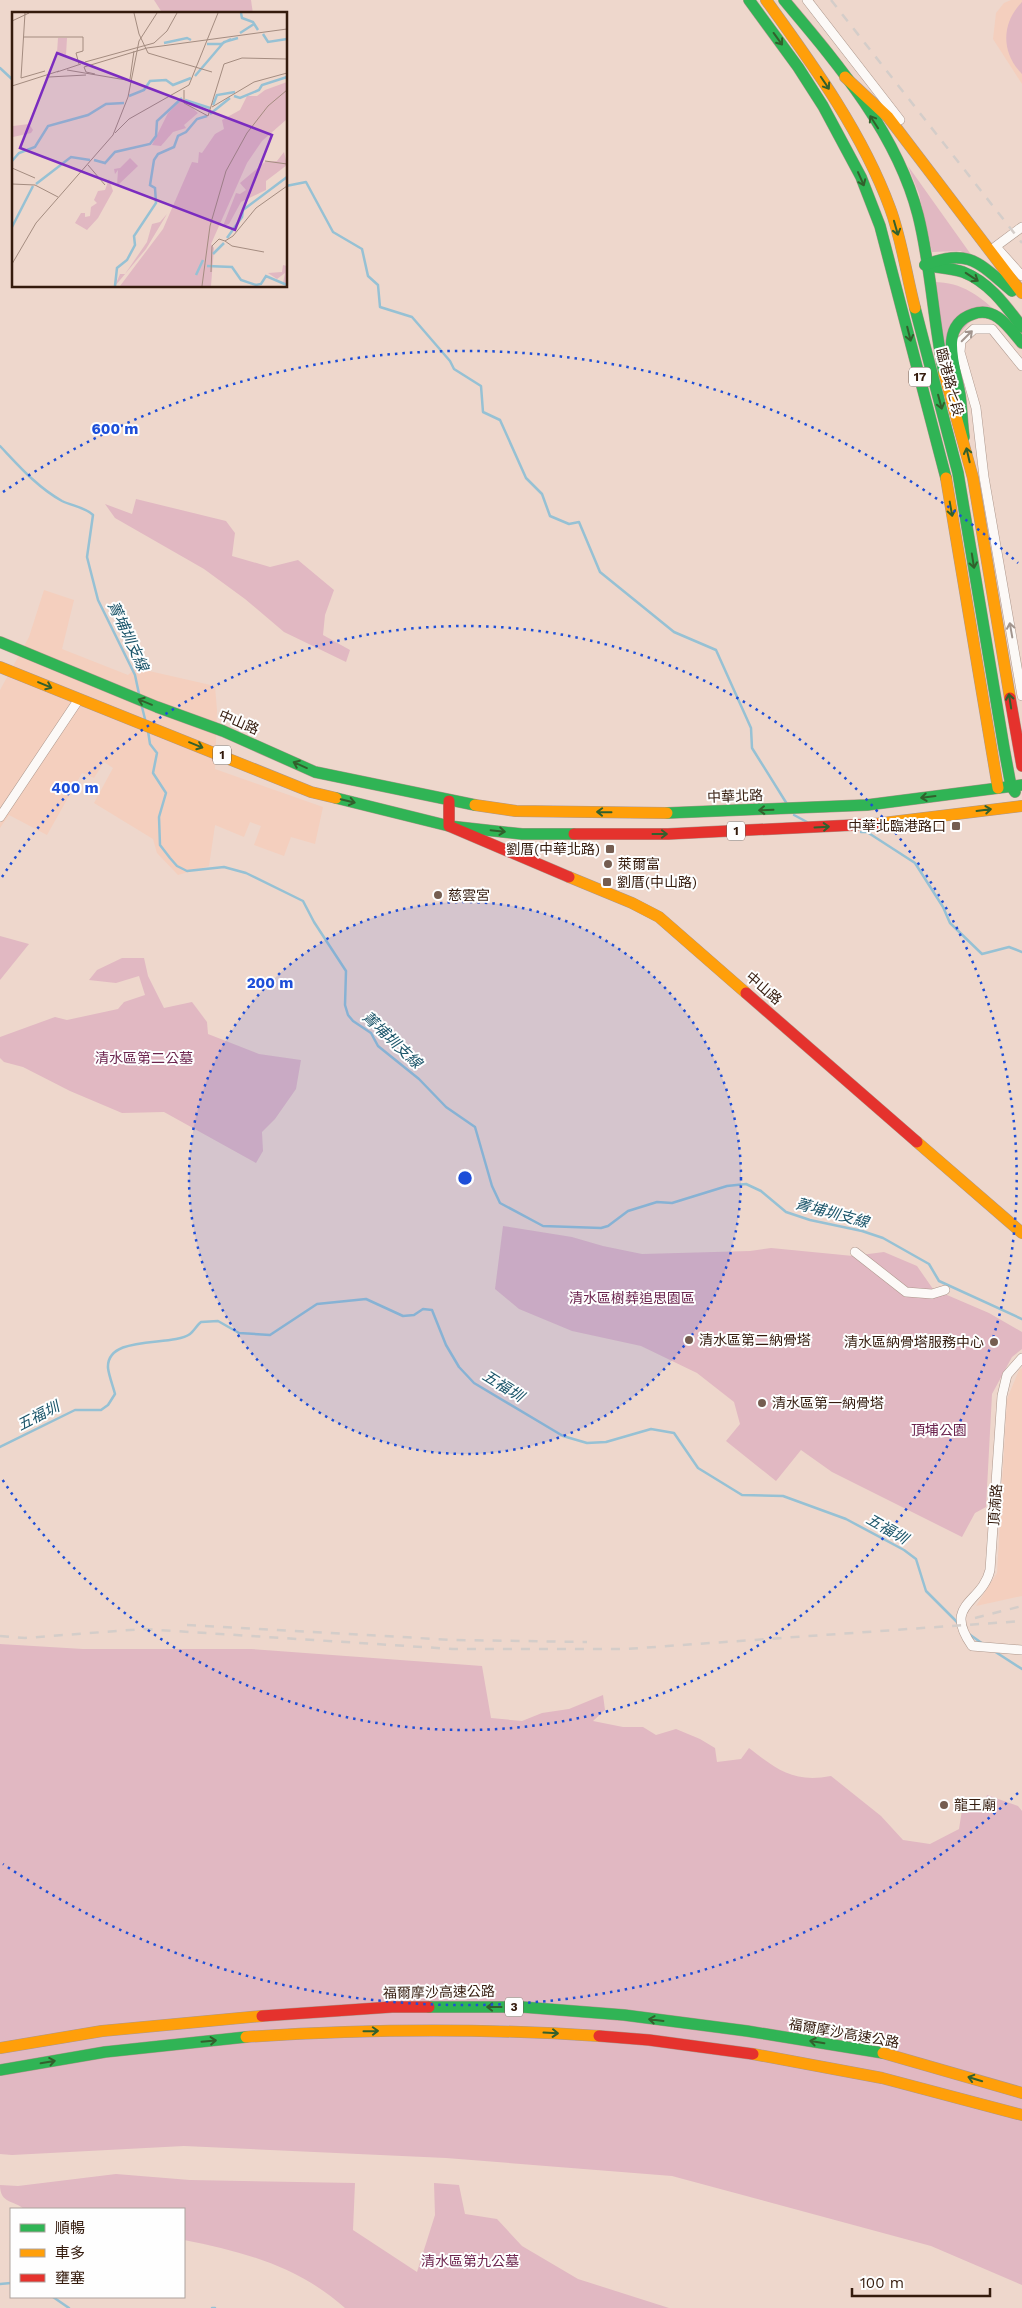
<svg xmlns="http://www.w3.org/2000/svg" width="1022" height="2308" font-family="'Work Sans','Noto Sans TC',sans-serif">
<style>
.built{fill:#f4cfbe}
.green{fill:#e1b8c2}
.lines{fill:none;stroke-linecap:round;stroke-linejoin:round}
.stream{stroke:#96c1d4;stroke-width:2.5}
.street-casing{stroke:#ad978c;stroke-width:10}
.fast-casing{stroke:#ad978c;stroke-width:12}
.slow-casing{stroke:#ad978c;stroke-width:12}
.jam-casing{stroke:#ad978c;stroke-width:12}
.street{stroke:#fcf9f7;stroke-width:9}
.fast{stroke:#30b455;stroke-width:11}
.slow{stroke:#ff9f0a;stroke-width:11}
.jam{stroke:#e5322d;stroke-width:11}
.rail{stroke:#d4cdc9;stroke-width:2.5;stroke-dasharray:9 9;stroke-linecap:butt}
.oneway{stroke:#32602d}
.oneway2{stroke:#a2958e}
.ring{fill:none;stroke:#1d4ed8;stroke-width:2.5;stroke-dasharray:2.5 5}
.poi-dot{fill:#755d50;stroke:#fefefe;stroke-width:2}
.labels{text-anchor:middle;dominant-baseline:central;stroke-width:4;stroke-linejoin:round;paint-order:stroke}
.shield{fill:#fefefe;stroke:#715f55;stroke-width:1}
.shield-label{font-size:12px;font-weight:bold;fill:#341b0d}
.street-label{font-size:14px;fill:#341b0d;stroke:#fefefe}
.poi-label{font-size:14px;fill:#341b0d;stroke:#fefefe;text-anchor:start}
.park-label{font-size:14px;fill:#6b234d;stroke:#fefefe}
.water-label{font-size:15px;font-style:italic;fill:#1a5469;stroke:#fefefe}
.inset-river{fill:none;stroke:#96c1d4;stroke-width:2.5}
.inset-road{fill:none;stroke:#a48c80;stroke-width:1}
.view{fill:#7b2cbf;fill-opacity:0.15;stroke:#7b2cbf;stroke-width:2.5}
.inset-edge{fill:none;stroke:#341b0d;stroke-width:2.5}
.centre{fill:#1d4ed8;stroke:#fefefe;stroke-width:2.5}
.ring-label{font-size:15px;text-anchor:middle;font-weight:bold;fill:#1d4ed8;stroke:#fefefe;stroke-width:4;stroke-linejoin:round;paint-order:stroke}
</style>
<rect width="100%" height="100%" fill="#eed7cc"/>
<g class="built">
<path d="M 1011,0 L 1022,0 L 1022,84 L 993,39 L 996,13 L 1004,3 Z"/>
<path d="M 44,590 L 74,600 L 62,649 L 128,675 L 136,668 L 215,686 L 217,710 L 215,769 L 323,807 L 315,844 L 291,837 L 284,856 L 254,845 L 261,826 L 250,822 L 244,837 L 215,825 L 209,866 L 178,875 L 157,853 L 153,839 L 94,803 L 113,768 L 104,762 L 94,778 L 82,773 L 47,835 L 9,815 L 0,828 L 0,690 L 29,637 Z"/>
<path d="M 1022,1368 L 1022,1596 L 976,1606 L 997,1573 L 1007,1399 L 1019,1370 Z"/>
</g>
<g class="green">
<path d="M 154,0 L 251,0 L 253,14 L 163,14 Z"/>
<path d="M 1022,2 L 1022,74 C 1001,53 1001,23 1022,2 Z"/>
<path d="M 908,166 L 972,256 L 960,251 L 932,252 L 919,194 Z"/>
<path d="M 934,282 C 962,282 980,296 1000,315 L 981,309 L 945,350 Z"/>
<path d="M 136,499 L 226,521 L 235,533 L 232,556 L 270,567 L 298,560 L 334,590 L 325,615 L 323,635 L 350,650 L 346,662 L 284,632 L 245,599 L 204,569 L 115,518 L 105,504 L 132,514 Z"/>
<path d="M 0,936 L 29,944 L 0,980 Z"/>
<path d="M 122,958 L 144,958 L 148,976 L 164,1008 L 192,1002 L 207,1022 L 208,1034 L 259,1054 L 301,1060 L 296,1089 L 275,1119 L 262,1132 L 263,1151 L 256,1163 L 164,1112 L 122,1113 L 70,1091 L 23,1067 L 4,1062 L 0,1058 L 0,1037 L 55,1017 L 67,1020 L 118,1009 L 124,1002 L 145,995 L 139,976 L 116,983 L 89,980 L 97,970 Z"/>
<path d="M 503,1226 L 572,1237 L 603,1246 L 642,1254 L 750,1251 L 771,1248 L 853,1256 L 884,1252 L 917,1266 L 933,1289 L 989,1313 L 1022,1332 L 1022,1349 L 1012,1357 L 992,1394 L 986,1507 L 975,1513 L 962,1537 L 832,1472 L 801,1450 L 776,1481 L 726,1441 L 740,1424 L 734,1402 L 697,1373 L 641,1346 L 572,1331 L 519,1309 L 495,1289 Z"/>
<path d="M 0,1644 L 83,1649 L 251,1649 L 482,1666 L 491,1718 L 522,1721 L 542,1713 L 569,1709 L 603,1695 L 605,1710 L 593,1721 L 623,1727 L 643,1727 L 656,1735 L 676,1729 L 700,1739 L 715,1748 L 717,1762 L 741,1759 L 749,1748 C 777,1770 794,1783 831,1776 L 881,1816 L 903,1840 L 930,1844 L 959,1829 L 962,1810 L 982,1812 L 987,1795 L 1018,1806 L 1022,1811 L 1022,2285 L 931,2246 L 672,2176 L 446,2158 L 184,2146 L 12,2155 L 0,2154 Z"/>
<path d="M 116,2174 L 190,2180 L 355,2183 L 353,2230 L 417,2272 L 435,2215 L 434,2183 L 459,2185 L 465,2214 L 497,2219 L 522,2246 L 578,2279 L 669,2308 L 345,2308 C 298,2266 244,2252 184,2240 L 184,2209 L 24,2209 C 14,2200 0,2204 0,2185 L 18,2186 Z"/>
</g>
<g class="lines">
<g class="stream">
<path d="M 0,68 L 14,81"/>
<path d="M 286,186 L 306,182 L 333,232 L 362,249 L 368,276 L 378,285 L 380,307 L 412,317 L 450,361 L 454,369 L 481,386 L 483,412 L 500,420 L 526,478 L 542,494 L 550,516 L 569,524 L 579,522 L 600,572 L 674,632 L 716,650 L 751,728 L 752,748 L 787,804"/>
<path d="M 0,446 C 19,466 37,487 62,501 C 72,506 85,507 93,515 L 87,557 L 98,600 L 135,675 L 139,694"/>
<path d="M 142,707 L 145,719"/>
<path d="M 148,731 L 150,744 L 157,753 L 153,773 L 166,793 L 159,817 L 160,845 L 170,858 L 177,866 L 187,871 L 224,867 L 246,873 L 303,901 L 314,922 L 346,971 L 345,1005 L 348,1015 L 353,1021 L 371,1033 L 378,1046 L 419,1079 L 446,1107 L 475,1127 L 492,1186 L 500,1203 L 543,1226 L 601,1228 L 608,1226 L 628,1211 L 657,1202 L 672,1203 L 727,1186 L 746,1184 L 761,1191 L 786,1212 L 810,1220 L 862,1231 L 883,1238 L 929,1264 L 939,1281 L 1022,1319"/>
<path d="M 794,815 L 807,822"/>
<path d="M 861,832 L 867,832 L 915,863 L 943,907 L 950,923 L 982,954 L 1009,947 L 1022,952"/>
<path d="M 0,1447 L 75,1410 L 101,1410 L 108,1405 L 115,1394 C 113,1386 109,1376 108,1368 C 106,1334 172,1347 190,1334 C 194,1331 197,1325 201,1322 L 218,1321 L 239,1333 L 270,1335 L 317,1304 L 366,1299 L 403,1316 L 414,1315 L 423,1309 L 432,1310 L 446,1345 L 459,1367 L 474,1383 L 563,1436 L 587,1443 L 606,1442 L 651,1429 L 674,1433 L 698,1468 L 742,1495 L 783,1496 L 846,1519 L 904,1550 L 916,1559 L 926,1591 L 958,1623"/>
<path d="M 969,1634 L 983,1644"/>
<path d="M 994,1651 L 1022,1669"/>
<path d="M 0,2284 L 11,2283"/>
<path d="M 53,2297 L 69,2308"/>
<path d="M 212,2308 L 215,2308"/>
</g>
<g class="street-casing">
<g id="street">
<path d="M 807,0 L 900,120"/>
<path d="M 995,247 L 1022,227"/>
<path d="M 997,248 L 1022,276"/>
<path d="M 1022,366 L 992,329 L 974,329 L 961,341 L 960,352 L 976,408 L 984,477 L 1022,696"/>
<path d="M 0,817 L 79,699"/>
<path d="M 855,1252 L 906,1292 L 932,1294 L 945,1290"/>
<path d="M 1022,1358 L 1007,1375 L 1002,1396 L 990,1570 C 982,1604 942,1603 972,1646 L 1022,1650"/>
</g>
</g>
<g class="fast-casing">
<g id="fast">
<path d="M 749,0 L 798,67 L 823,106 L 861,177 L 880,226 L 946,478"/>
<path d="M 784,0 C 837,63 897,133 918,215 C 931,266 933,321 944,373"/>
<path d="M 925,265 C 937,268 951,268 963,272 C 989,282 1006,306 1022,327"/>
<path d="M 925,265 C 969,247 980,264 1012,291"/>
<path d="M 915,308 L 958,473 L 1004,748 L 1011,786 L 1015,792"/>
<path d="M 964,437 C 962,423 962,409 960,395 C 956,369 937,326 973,314 C 996,306 1009,328 1022,343"/>
<path d="M 0,642 L 157,707 L 223,731 L 315,772 L 475,805"/>
<path d="M 336,798 L 449,826 L 522,834 L 574,834"/>
<path d="M 667,813 L 867,805 L 1022,785"/>
<path d="M 429,2007 L 522,2007 L 624,2015 L 747,2031 L 883,2053"/>
<path d="M 0,2070 L 105,2052 L 246,2037"/>
</g>
</g>
<g class="slow-casing">
<g id="slow">
<path d="M 766,0 C 813,65 862,132 890,208 C 902,240 906,274 915,308"/>
<path d="M 845,77 L 888,117 L 1022,293"/>
<path d="M 944,373 L 973,478 L 1010,698"/>
<path d="M 946,478 L 998,788"/>
<path d="M 0,667 L 311,792 L 336,798"/>
<path d="M 475,805 L 516,811 L 667,813"/>
<path d="M 875,824 L 1022,806"/>
<path d="M 569,877 L 632,903 L 659,917 L 746,993"/>
<path d="M 917,1142 L 1022,1233"/>
<path d="M 246,2037 C 364,2029 481,2028 599,2036"/>
<path d="M 0,2048 L 102,2031 L 262,2016"/>
<path d="M 883,2053 L 1022,2093"/>
<path d="M 753,2054 L 882,2078 L 1022,2115"/>
</g>
</g>
<g class="jam-casing">
<g id="jam">
<path d="M 1010,698 L 1022,766"/>
<path d="M 449,801 L 449,826 L 569,877"/>
<path d="M 574,834 L 668,834 L 875,824"/>
<path d="M 746,993 L 917,1142"/>
<path d="M 262,2016 L 392,2007 L 429,2007"/>
<path d="M 599,2036 L 649,2040 L 753,2054"/>
</g>
</g>
<use href="#street" class="street"/>
<use href="#fast" class="fast"/>
<use href="#slow" class="slow"/>
<use href="#jam" class="jam"/>
<g class="rail">
<path d="M 831,0 L 1022,243"/>
<path d="M 975,1618 L 1022,1606"/>
<path d="M 187,1625 L 454,1640 L 587,1642"/>
<path d="M 0,1636 L 25,1638 L 143,1629 L 453,1649 L 626,1649 L 1022,1621"/>
</g>
</g>
<defs><path id="oneway-shaft" d="M-6 0H5M1.5-3L5.5 0L1.5 3" fill="none" stroke-width="1.6" stroke-linecap="round" stroke-linejoin="round" transform="scale(1.25)"/></defs>
<g class="oneway">
<use href="#oneway-shaft" transform="translate(778 39) rotate(54)"/>
<use href="#oneway-shaft" transform="translate(825 83) rotate(56)"/>
<use href="#oneway-shaft" transform="translate(874 122) rotate(-123)"/>
<use href="#oneway-shaft" transform="translate(861 179) rotate(66)"/>
<use href="#oneway-shaft" transform="translate(896 228) rotate(74)"/>
<use href="#oneway-shaft" transform="translate(972 277) rotate(33)"/>
<use href="#oneway-shaft" transform="translate(909 334) rotate(76)"/>
<use href="#oneway-shaft" transform="translate(940 402) rotate(75)"/>
<use href="#oneway-shaft" transform="translate(968 455) rotate(-103)"/>
<use href="#oneway-shaft" transform="translate(951 509) rotate(80)"/>
<use href="#oneway-shaft" transform="translate(973 561) rotate(81)"/>
<use href="#oneway-shaft" transform="translate(45 685) rotate(23)"/>
<use href="#oneway-shaft" transform="translate(1010 701) rotate(-99)"/>
<use href="#oneway-shaft" transform="translate(145 702) rotate(-158)"/>
<use href="#oneway-shaft" transform="translate(196 745) rotate(22)"/>
<use href="#oneway-shaft" transform="translate(300 765) rotate(-156)"/>
<use href="#oneway-shaft" transform="translate(928 797) rotate(173)"/>
<use href="#oneway-shaft" transform="translate(348 801) rotate(14)"/>
<use href="#oneway-shaft" transform="translate(766 810) rotate(178)"/>
<use href="#oneway-shaft" transform="translate(984 810) rotate(-7)"/>
<use href="#oneway-shaft" transform="translate(604 812) rotate(-179)"/>
<use href="#oneway-shaft" transform="translate(822 827) rotate(-3)"/>
<use href="#oneway-shaft" transform="translate(498 831) rotate(6)"/>
<use href="#oneway-shaft" transform="translate(660 834)"/>
<use href="#oneway-shaft" transform="translate(494 2007) rotate(180)"/>
<use href="#oneway-shaft" transform="translate(656 2020) rotate(-173)"/>
<use href="#oneway-shaft" transform="translate(371 2031) rotate(-1)"/>
<use href="#oneway-shaft" transform="translate(551 2033) rotate(3)"/>
<use href="#oneway-shaft" transform="translate(209 2041) rotate(-5)"/>
<use href="#oneway-shaft" transform="translate(817 2042) rotate(-171)"/>
<use href="#oneway-shaft" transform="translate(48 2062) rotate(-10)"/>
<use href="#oneway-shaft" transform="translate(975 2079) rotate(-163)"/>
</g>
<g class="oneway2">
<use href="#oneway-shaft" transform="translate(967 336) rotate(-45)"/>
<use href="#oneway-shaft" transform="translate(1011 630) rotate(-100)"/>
</g>
<circle cx="465" cy="1178" r="276" fill="#1d4ed8" fill-opacity=".12"/>
<g class="ring">
<circle cx="465" cy="1178" r="276"/>
<path d="M2 877A552 552 0 1 1 2 1479"/>
<path d="M1018 1793A827 827 0 0 1 3 1864M3 492A827 827 0 0 1 1018 563"/>
</g>
<g class="poi-dot">
<rect x="951" y="821" width="10" height="10" rx="2.5"/>
<rect x="605" y="844" width="10" height="10" rx="2.5"/>
<circle cx="608" cy="864" r="5"/>
<rect x="602" y="877" width="10" height="10" rx="2.5"/>
<circle cx="438" cy="895" r="5"/>
<circle cx="689" cy="1340" r="5"/>
<circle cx="994" cy="1342" r="5"/>
<circle cx="762" cy="1403" r="5"/>
<circle cx="944" cy="1805" r="5"/>
</g>
<g class="labels">
<g class="shield">
<rect x="909" y="367.5" width="22" height="19" rx="4"/>
<rect x="213" y="745.5" width="18" height="19" rx="4"/>
<rect x="727" y="821.5" width="18" height="19" rx="4"/>
<rect x="505" y="1997.5" width="18" height="19" rx="4"/>
</g>
<g class="shield-label">
<text x="920" y="377">17</text>
<text x="222" y="755">1</text>
<text x="736" y="831">1</text>
<text x="514" y="2007">3</text>
</g>
<g class="street-label">
<text transform="translate(950 382) rotate(75)">臨港路七段</text>
<text transform="translate(239 722) rotate(23)">中山路</text>
<text transform="translate(735 796) rotate(-2)">中華北路</text>
<text transform="translate(764 988) rotate(41)">中山路</text>
<text transform="translate(995 1505) rotate(-86)">頂湳路</text>
<text transform="translate(439 1992) rotate(-1)">福爾摩沙高速公路</text>
<text transform="translate(844 2033) rotate(10)">福爾摩沙高速公路</text>
</g>
<g class="poi-label">
<text x="946" y="826" text-anchor="end">中華北臨港路口</text>
<text x="600" y="849" text-anchor="end">劉厝(中華北路)</text>
<text x="618" y="864">萊爾富</text>
<text x="617" y="882">劉厝(中山路)</text>
<text x="448" y="895">慈雲宮</text>
<text x="699" y="1340">清水區第二納骨塔</text>
<text x="984" y="1342" text-anchor="end">清水區納骨塔服務中心</text>
<text x="772" y="1403">清水區第一納骨塔</text>
<text x="954" y="1805">龍王廟</text>
</g>
<g class="park-label">
<text x="144" y="1058">清水區第二公墓</text>
<text x="632" y="1298">清水區樹葬追思園區</text>
<text x="939" y="1430">頂埔公園</text>
<text x="470" y="2261">清水區第九公墓</text>
</g>
<g class="water-label">
<text transform="translate(128 636) rotate(65)">菁埔圳支線</text>
<text transform="translate(392 1040) rotate(43)">菁埔圳支線</text>
<text transform="translate(832 1213) rotate(15)">菁埔圳支線</text>
<text transform="translate(503 1386) rotate(32)">五福圳</text>
<text transform="translate(38 1416) rotate(-27)">五福圳</text>
<text transform="translate(887 1529) rotate(30)">五福圳</text>
</g>
</g>
<g transform="translate(12 12)">
<rect width="275" height="275" fill="#eed7cc"/>
<path d="M 46,26 L 55,26 L 54,43 L 45,41 ZM 275,70 L 275,107 L 250,129 L 235,151 L 199,232 L 202,236 L 199,274 L 108,274 L 151,217 L 180,150 L 186,151 L 187,140 L 190,141 L 203,122 L 212,117 L 210,108 L 228,98 L 235,84 L 245,84 L 253,78 ZM 170,87 L 186,101 L 172,113 L 174,116 L 161,120 L 149,134 L 140,133 L 156,101 ZM 17,112 L 21,118 L 19,121 L 1,125 L 1,114 ZM 272,140 L 275,153 L 254,169 L 254,178 L 229,190 L 217,212 L 211,214 L 224,181 L 228,182 L 234,178 L 228,171 L 253,150 L 265,149 ZM 118,146 L 126,154 L 105,174 L 106,158 L 103,162 L 102,157 L 108,156 ZM 97,167 L 101,179 L 86,206 L 75,218 L 63,211 L 69,201 L 73,201 L 73,205 L 78,204 L 79,195 L 85,191 L 82,188 L 86,179 L 93,178 ZM 155,202 L 134,237 L 103,274 L 108,262 L 113,262 L 135,230 L 140,212 L 148,210 ZM 271,253 L 275,254 L 275,271 L 271,271 L 273,261 L 265,267 L 256,261 L 270,260 Z" fill="#e1b8c2"/>
<path class="inset-river" d="M 229,1 L 230,6 L 241,10 L 246,18M 228,21 L 242,12M 251,22 L 256,30 L 275,27M 152,31 L 175,26 L 179,28M 195,32 L 209,32 L 219,27M 183,64 L 212,30 L 226,26M 117,84 L 132,78 L 138,69 L 154,68 L 161,73 L 179,66M 222,84 L 228,86 L 247,78 L 250,73 L 275,65M 173,88 L 198,96M 201,93 L 205,83 L 223,80M 198,102 L 218,86M 82,148 L 93,151 L 103,140 L 138,132 L 144,124 L 145,109 L 170,86M 0,149 L 7,141 L 23,135 L 36,114 L 76,103 L 94,92 L 112,91M 24,172 L 59,145 L 78,148M 0,215 L 21,174M 215,226 L 230,205 L 231,198 L 275,165M 201,242 L 212,231M 195,254 L 220,255 L 229,268 L 244,273 L 249,272 L 254,264 L 275,273M 184,263 L 191,248M 103,274 L 105,256 L 115,248 L 123,233 L 122,224 L 144,191 L 143,176 L 138,173 L 142,148 L 146,142 L 162,135 L 166,124 L 174,120 L 185,107 L 195,104"/>
<path class="inset-road" d="M 13,1 L 9,66 L 33,59M 122,1 L 127,22 L 136,41 L 200,60M 0,9 L 17,1M 12,25 L 71,25 L 71,39 L 64,41 L 67,52M 73,50 L 142,31 L 155,19 L 165,1M 55,58 L 120,69M 45,60 L 69,52M 83,62 L 74,60 L 72,55 L 135,36 L 275,17M 37,65 L 74,63M 118,67 L 122,39M 0,74 L 47,59M 172,78 L 172,91 L 196,104 L 212,52 L 230,46 L 275,47M 200,95 L 242,70 L 275,61M 103,121 L 117,107 L 177,73 L 206,1M 253,149 L 275,152M 76,153 L 93,173M 0,156 L 23,166M 0,172 L 23,173 L 46,185M 213,229 L 220,234 L 252,240M 0,252 L 24,211 L 101,123 L 116,85 L 127,29 L 145,1M 199,260 L 200,234 L 207,227 L 213,229 L 221,224 L 244,196 L 275,174M 190,274 L 198,214 L 214,159 L 235,121 L 256,94 L 275,78"/>
<path class="view" d="M 45,41 L 260,123 L 223,218 L 8,136 Z"/>
<rect width="275" height="275" class="inset-edge"/>
</g>
<circle cx="465" cy="1178" r="8" class="centre"/>
<g class="ring-label">
<text x="115" y="434">600 m</text>
<text x="75" y="793">400 m</text>
<text x="270" y="988">200 m</text>
</g>
<rect x="10" y="2208" width="175" height="90" fill="#fefefe" stroke="#ada39e"/>
<rect x="20" y="2224" width="25" height="8" fill="#30b455" stroke="#ada39e"/>
<text x="55" y="2233" font-size="15" fill="#341b0d">順暢</text>
<rect x="20" y="2249" width="25" height="8" fill="#ff9f0a" stroke="#ada39e"/>
<text x="55" y="2258" font-size="15" fill="#341b0d">車多</text>
<rect x="20" y="2274" width="25" height="8" fill="#e5322d" stroke="#ada39e"/>
<text x="55" y="2283" font-size="15" fill="#341b0d">壅塞</text>
<path d="M852 2288v8h138v-8" fill="none" stroke="#341b0d" stroke-width="2.5"/>
<text x="860" y="2288" font-size="15" fill="#341b0d" stroke="#fefefe" stroke-width="4" paint-order="stroke">100 m</text>
</svg>
